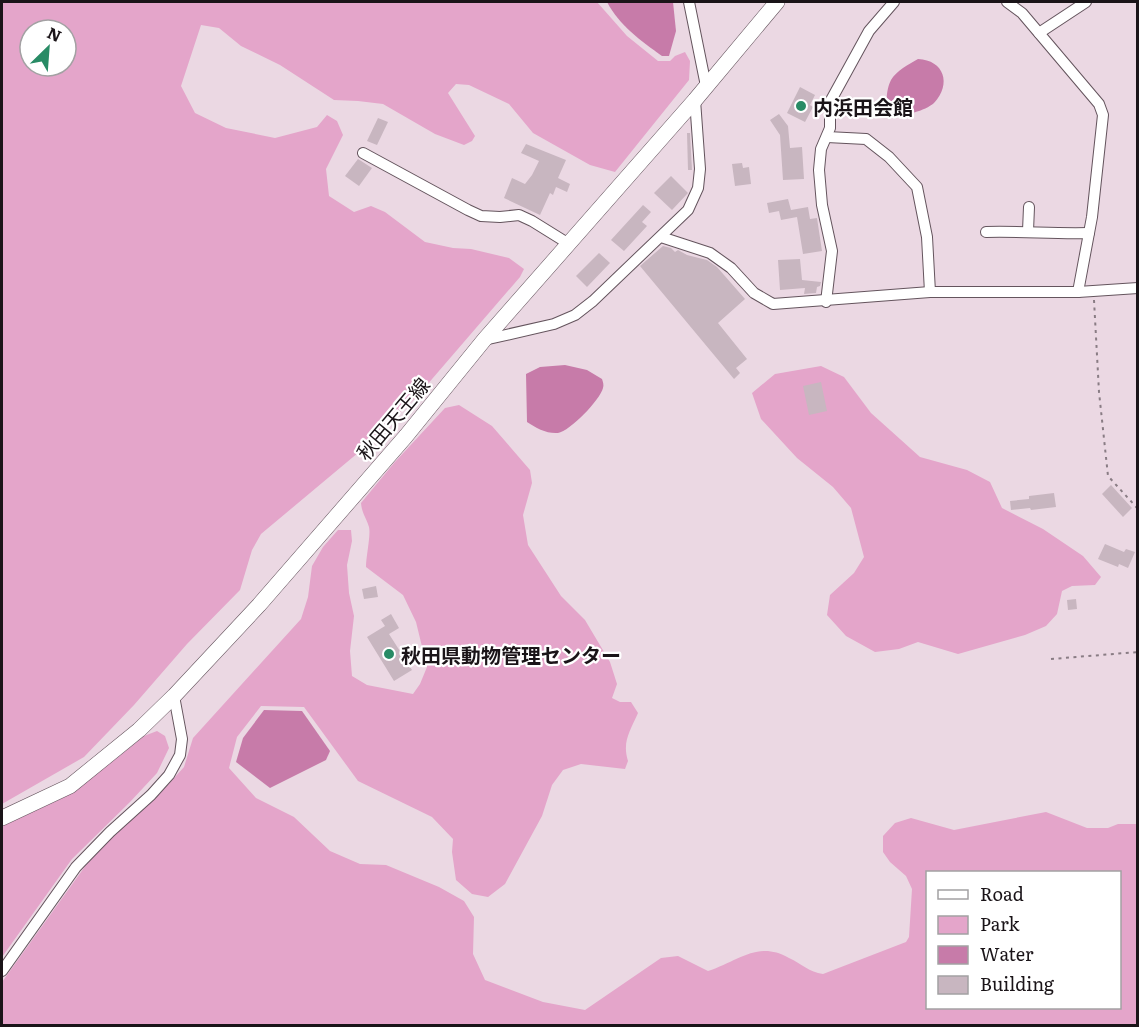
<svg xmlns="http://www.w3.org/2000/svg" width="1139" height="1027" font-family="Literata,'Noto Sans JP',serif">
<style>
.green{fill:#e4a5ca;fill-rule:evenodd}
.water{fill:#c77ba9}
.building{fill:#c8b6c0}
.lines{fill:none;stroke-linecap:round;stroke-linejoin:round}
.street-casing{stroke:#64545d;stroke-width:12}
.primary-casing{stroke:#64545d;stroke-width:16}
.path{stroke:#897c84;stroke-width:2;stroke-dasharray:3 4.5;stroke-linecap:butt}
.street{stroke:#fff;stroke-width:10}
.primary{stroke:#fff;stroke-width:15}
.poi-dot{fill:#288b65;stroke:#fff;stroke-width:2}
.labels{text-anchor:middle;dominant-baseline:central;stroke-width:4.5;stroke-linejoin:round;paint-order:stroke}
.poi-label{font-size:20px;font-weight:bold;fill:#1a1418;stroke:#fff;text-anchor:start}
.street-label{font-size:20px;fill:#1a1418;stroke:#fff}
</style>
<rect width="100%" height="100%" fill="#ebd8e3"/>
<g class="green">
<path d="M 2,2 L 597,2 L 627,36 L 658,61 L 670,61 L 675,56 L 685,52 L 690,61 L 689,80 L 615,172 L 590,165 L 533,133 L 509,104 L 469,85 L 456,84 L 448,93 L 475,136 L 472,141 L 464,145 L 435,134 L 383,104 L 358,101 L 334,100 L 280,65 L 241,46 L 219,28 L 201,25 L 181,86 L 195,113 L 226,128 L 275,138 L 317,127 L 327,115 L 337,121 L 343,135 L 326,169 L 329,196 L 354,212 L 371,206 L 385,212 L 425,242 L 453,248 L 471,249 L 509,258 L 524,269 L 520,277 L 420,393 L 371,442 L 261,534 L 252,550 L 240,590 L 187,644 L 134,705 L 84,757 L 2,804 ZM 30,30 L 66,30 L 66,66 L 30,66 Z"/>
<path d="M 821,366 L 844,377 L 871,413 L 920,457 L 967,470 L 990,482 L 1002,508 L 1043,529 L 1083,556 L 1101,577 L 1095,585 L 1072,586 L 1062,591 L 1057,614 L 1046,626 L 1025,635 L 958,654 L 918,642 L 899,649 L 875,652 L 846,636 L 827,615 L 830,595 L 854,573 L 864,557 L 851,508 L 833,487 L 797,458 L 761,419 L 752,393 L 775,374 Z"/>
<path d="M 459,405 L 492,426 L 530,470 L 532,483 L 523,515 L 528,545 L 561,596 L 585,620 L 610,662 L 617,684 L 612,698 L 620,702 L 631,702 L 638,713 C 630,731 622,742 628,761 L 625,769 L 581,764 L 563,770 L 552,785 L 542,816 L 505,884 L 488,897 L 472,894 L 456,880 L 452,852 L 453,839 L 432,817 L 358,781 L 304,707 L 261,706 L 237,737 L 229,768 L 256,798 L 294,817 L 330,851 L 360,864 L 386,865 L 439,887 L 464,901 L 474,917 L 473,954 L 485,980 L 543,1002 L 585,1010 L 661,958 L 678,956 L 708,971 C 739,961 758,940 789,958 C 802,964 809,972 823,974 L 906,942 L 909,937 L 912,889 L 906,876 L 890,862 L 883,852 L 883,836 L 895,823 L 911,818 L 954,830 L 1046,812 L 1087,828 L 1108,828 L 1118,824 L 1137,824 L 1137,1025 L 2,1026 L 2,982 L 86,865 L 121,828 L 166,787 L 184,767 L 193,738 L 301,619 L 308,597 L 312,566 L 323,547 L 338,530 L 351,530 L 352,541 L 347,565 L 349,593 L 354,616 L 350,651 L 352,676 L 367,685 L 413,694 L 420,684 L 427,667 L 416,622 L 403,595 L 366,567 C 366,556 371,535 369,527 C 366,517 362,514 361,503 L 394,463 L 445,408 ZM 928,872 L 1120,872 L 1120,1008 L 928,1008 Z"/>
<path d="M 157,731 L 165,736 L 169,748 L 157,773 L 130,802 L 72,859 L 2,957 L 2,826 L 58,800 L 117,758 L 144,736 Z"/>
</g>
<g class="water">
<path d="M 607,2 L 673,2 L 676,31 L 669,56 L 662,56 C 641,41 619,25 607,2 Z"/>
<path d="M 918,59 C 944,60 952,84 934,103 C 925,111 904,116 893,116 C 884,108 886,90 891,80 C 896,71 909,64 918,59 Z"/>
<path d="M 565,365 L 587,370 L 602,379 C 603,382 604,385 603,388 C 600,400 570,431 558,433 C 547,434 536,428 527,422 L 526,374 L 540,367 Z"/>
<path d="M 264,710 L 302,711 L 330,751 L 326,760 L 270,788 L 236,762 L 243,738 Z"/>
</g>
<g class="building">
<path d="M 800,87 L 815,95 L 810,105 L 813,107 L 805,122 L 787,113 Z"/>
<path d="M 779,114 L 788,126 L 790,148 L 802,147 L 804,179 L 783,180 L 780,135 L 770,120 Z"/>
<path d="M 378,118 L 388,122 L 377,145 L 367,141 Z"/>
<path d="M 687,133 L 690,133 L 692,170 L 688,170 Z"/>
<path d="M 526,144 L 566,160 L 558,178 L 570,184 L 567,192 L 556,187 L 553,195 L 550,193 L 540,215 L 504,198 L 512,178 L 525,184 L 532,175 L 539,161 L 521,153 Z"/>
<path d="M 358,159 L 372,168 L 359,186 L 345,176 Z"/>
<path d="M 742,163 L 743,168 L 749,167 L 751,184 L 735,186 L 732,164 Z"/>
<path d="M 671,176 L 688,193 L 672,210 L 654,193 Z"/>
<path d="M 788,199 L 791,210 L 808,207 L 810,219 L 817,218 L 822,251 L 803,254 L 797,217 L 781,220 L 779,211 L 769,213 L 767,203 Z"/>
<path d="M 643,205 L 651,212 L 642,222 L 647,226 L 624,251 L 611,240 Z"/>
<path d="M 663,246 L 671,248 L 675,252 L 678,250 L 687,255 L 707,260 L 717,267 L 745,299 L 718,323 L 747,359 L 736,368 L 740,373 L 734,379 L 640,266 Z"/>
<path d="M 599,253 L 610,263 L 587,287 L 576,276 Z"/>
<path d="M 800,259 L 802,280 L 821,282 L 820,286 L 817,287 L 816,293 L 804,294 L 805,288 L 780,290 L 778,260 Z"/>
<path d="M 821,382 L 827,411 L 809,415 L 803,386 Z"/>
<path d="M 1111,485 L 1132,508 L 1123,517 L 1102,494 Z"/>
<path d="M 1054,493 L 1056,507 L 1031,510 L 1030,508 L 1011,510 L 1010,501 L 1029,499 L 1029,496 Z"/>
<path d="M 1105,544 L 1124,552 L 1126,549 L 1135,552 L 1128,568 L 1119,564 L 1118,567 L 1098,559 Z"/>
<path d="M 376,586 L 378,597 L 364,599 L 362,589 Z"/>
<path d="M 1076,599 L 1077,609 L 1068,610 L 1067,600 Z"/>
<path d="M 391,614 L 399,628 L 389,634 L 412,670 L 394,681 L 367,637 L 385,626 L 381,620 Z"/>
</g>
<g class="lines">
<g class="street-casing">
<g id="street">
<path d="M 689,2 L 706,86"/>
<path d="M 1007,2 L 1022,13 L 1099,104 L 1103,115 L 1092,217 L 1078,292"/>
<path d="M 1039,33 L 1086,2"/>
<path d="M 827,137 L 866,139 L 889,157 L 917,187 L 927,237 L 930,292"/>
<path d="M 363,153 L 468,210 L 481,216 L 500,217 L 519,215 L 532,221 L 569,244"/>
<path d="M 1028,231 L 1029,207"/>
<path d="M 986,232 C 1021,231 1054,234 1089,233"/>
<path d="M 661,237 L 710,253 L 731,268 L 754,293 L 773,304 L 930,292 L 1078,292 L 1138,288"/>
<path d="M 826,302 L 832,251 L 822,205 L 819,170 L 821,149 L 830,128 L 830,102 L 869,31 L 894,2"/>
<path d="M 484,340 L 554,324 L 575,315 L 593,301 L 688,210 L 698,188 L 700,169 L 695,100"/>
<path d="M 2,971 L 76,867 L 110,832 L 151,795 L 169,775 L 180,755 L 182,739 L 174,696"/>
</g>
</g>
<g class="primary-casing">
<path id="primary" d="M 2,818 L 70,786 L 139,730 L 174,696 L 259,605 L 406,436 L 484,340 L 695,100 L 777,2"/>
</g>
<g class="path">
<path d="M 1094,300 L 1099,392 L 1108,476 L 1138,509"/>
<path d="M 1051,659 L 1138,652"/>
</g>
<use href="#street" class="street"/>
<use href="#primary" class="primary"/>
</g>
<g class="poi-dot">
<circle cx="801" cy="106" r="6"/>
<circle cx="389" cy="654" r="6"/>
</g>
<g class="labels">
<g class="poi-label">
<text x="813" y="106">内浜田会館</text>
<text x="401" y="654">秋田県動物管理センター</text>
</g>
<g class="street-label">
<text transform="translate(392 418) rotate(-50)">秋田天王線</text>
</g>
</g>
<rect width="1139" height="1027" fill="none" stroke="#1a1418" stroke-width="6"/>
<rect x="926" y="871" width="195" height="138" fill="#ffffff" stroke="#a3a1a3" stroke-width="1.5"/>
<rect x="938" y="890" width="30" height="9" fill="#ffffff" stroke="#a3a1a3" stroke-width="1.5"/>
<text x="980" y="901" font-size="18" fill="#1a1418">Road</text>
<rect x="938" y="916" width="30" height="18" fill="#e4a5ca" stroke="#a3a1a3" stroke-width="1.5"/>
<text x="980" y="931" font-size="18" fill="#1a1418">Park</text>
<rect x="938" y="946" width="30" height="18" fill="#c77ba9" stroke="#a3a1a3" stroke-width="1.5"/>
<text x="980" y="961" font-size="18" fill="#1a1418">Water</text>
<rect x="938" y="976" width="30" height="18" fill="#c8b6c0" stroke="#a3a1a3" stroke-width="1.5"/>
<text x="980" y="991" font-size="18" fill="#1a1418">Building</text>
<g transform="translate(48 48) rotate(25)"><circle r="28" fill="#ffffff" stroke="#a3a1a3" stroke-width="1.5"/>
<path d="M0-4.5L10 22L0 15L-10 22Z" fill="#288b65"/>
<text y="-9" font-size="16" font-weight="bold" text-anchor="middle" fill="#1a1418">N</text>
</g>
</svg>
